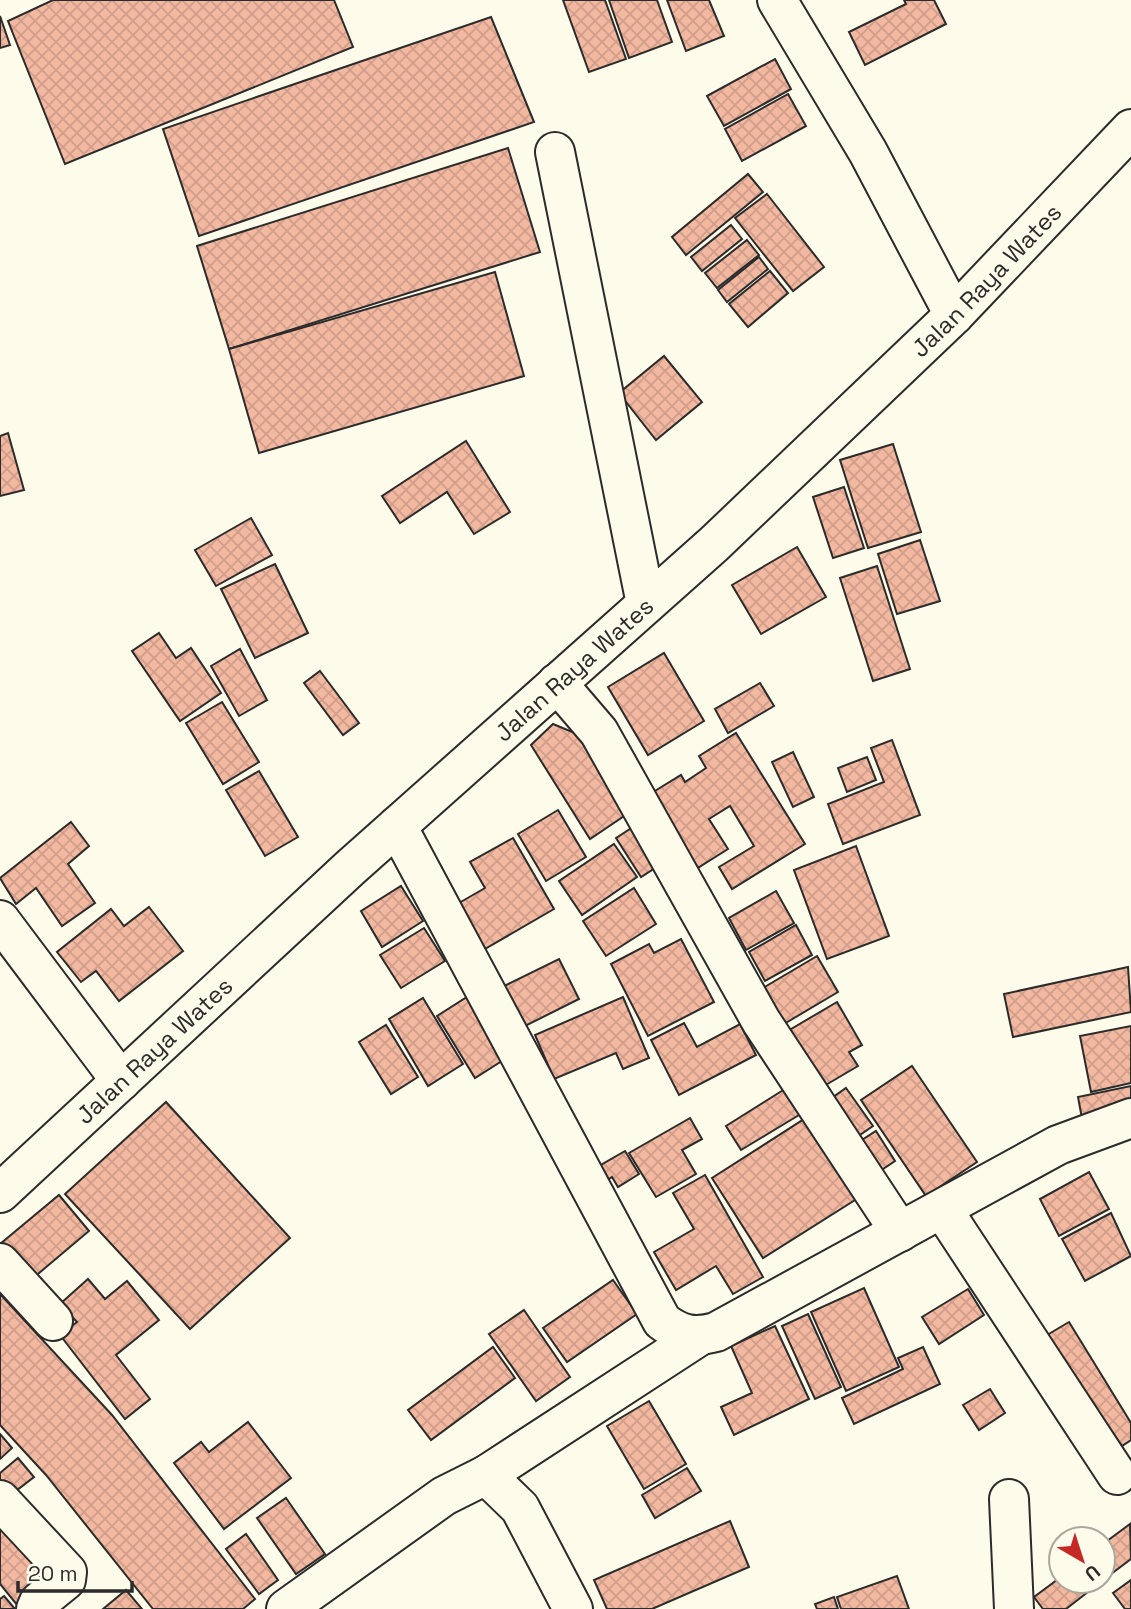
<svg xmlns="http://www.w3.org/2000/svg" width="1131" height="1609" font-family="'Space Grotesk',sans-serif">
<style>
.building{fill:url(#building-cross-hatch);stroke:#2b2b2b;stroke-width:2}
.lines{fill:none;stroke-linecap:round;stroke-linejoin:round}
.minor-casing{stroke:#2b2b2b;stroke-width:42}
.major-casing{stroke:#2b2b2b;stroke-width:42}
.highway-casing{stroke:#2b2b2b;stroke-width:42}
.minor{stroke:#fdfbea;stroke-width:38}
.major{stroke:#fdfbea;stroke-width:38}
.highway{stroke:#fdfbea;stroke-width:38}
.labels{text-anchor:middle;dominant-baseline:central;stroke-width:5;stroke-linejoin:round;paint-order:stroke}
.street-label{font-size:24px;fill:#2b2b2b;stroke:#fdfbea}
</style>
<defs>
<pattern id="building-cross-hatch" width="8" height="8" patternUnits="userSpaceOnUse" patternTransform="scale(1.75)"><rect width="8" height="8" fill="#f2b8a0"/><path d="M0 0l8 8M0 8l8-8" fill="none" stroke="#d09e8a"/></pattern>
</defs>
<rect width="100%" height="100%" fill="#fdfbea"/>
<g class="building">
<path d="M 53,0 L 334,0 L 353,47 L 65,164 L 8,21 Z"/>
<path d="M 563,0 L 605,0 L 626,59 L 589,72 Z"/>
<path d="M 609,0 L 657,0 L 672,42 L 629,58 Z"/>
<path d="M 667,0 L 709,0 L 724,36 L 686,51 Z"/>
<path d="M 904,0 L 934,0 L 946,24 L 865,65 L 849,32 L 906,4 Z"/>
<path d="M 0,16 L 10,45 L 0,48 Z"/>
<path d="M 491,17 L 534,122 L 199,236 L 163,129 Z"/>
<path d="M 775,59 L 791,89 L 724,126 L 707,96 Z"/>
<path d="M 788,94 L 806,126 L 742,161 L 725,129 Z"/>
<path d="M 508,148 L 540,252 L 229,349 L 197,246 Z"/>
<path d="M 748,174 L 763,192 L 686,255 L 672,237 Z"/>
<path d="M 767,194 L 824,267 L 793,291 L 735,218 Z"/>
<path d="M 731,225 L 742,239 L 702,271 L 691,257 Z"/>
<path d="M 747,240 L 759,255 L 717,288 L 705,273 Z"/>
<path d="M 759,257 L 768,269 L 727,302 L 718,290 Z"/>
<path d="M 770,271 L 788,293 L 748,327 L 729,304 Z"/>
<path d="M 495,272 L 524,376 L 259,453 L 229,349 Z"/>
<path d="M 664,356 L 702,402 L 656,440 L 619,393 Z"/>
<path d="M 8,433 L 24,490 L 0,496 L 0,436 Z"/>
<path d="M 466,441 L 510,512 L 474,534 L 447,492 L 400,523 L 382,496 Z"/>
<path d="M 893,444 L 921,532 L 868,548 L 840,460 Z"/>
<path d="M 844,487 L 864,548 L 833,558 L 813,497 Z"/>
<path d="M 251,518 L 272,555 L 216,586 L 195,550 Z"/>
<path d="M 920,540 L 940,601 L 897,614 L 878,554 Z"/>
<path d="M 797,547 L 826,597 L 761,634 L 732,585 Z"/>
<path d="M 275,564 L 308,633 L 255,658 L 221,589 Z"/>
<path d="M 877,566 L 910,669 L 873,681 L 840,578 Z"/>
<path d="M 159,633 L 176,658 L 191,648 L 221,693 L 180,721 L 132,651 Z"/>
<path d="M 240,649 L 267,700 L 239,716 L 211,666 Z"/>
<path d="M 664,653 L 704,721 L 648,755 L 608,687 Z"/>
<path d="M 320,671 L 359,723 L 343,735 L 304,683 Z"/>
<path d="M 760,683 L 774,706 L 728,733 L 715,709 Z"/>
<path d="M 222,702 L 259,762 L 223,784 L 186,723 Z"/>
<path d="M 553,724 L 587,738 L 633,810 L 590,839 L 531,745 Z"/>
<path d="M 736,733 L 805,844 L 732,889 L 719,867 L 754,846 L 730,806 L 709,819 L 728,849 L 696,869 L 650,794 L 681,775 L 685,782 L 706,768 L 699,756 Z"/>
<path d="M 892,740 L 920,815 L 843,844 L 828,804 L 884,782 L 871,748 Z"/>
<path d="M 793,752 L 814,797 L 793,807 L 772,762 Z"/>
<path d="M 867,757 L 876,780 L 847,792 L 838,768 Z"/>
<path d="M 259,771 L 298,837 L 265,856 L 226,790 Z"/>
<path d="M 558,810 L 586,857 L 546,881 L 518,834 Z"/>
<path d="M 71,822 L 89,846 L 68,864 L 95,903 L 62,926 L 36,888 L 16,904 L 0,878 Z"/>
<path d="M 641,822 L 666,861 L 641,877 L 616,838 Z"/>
<path d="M 513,838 L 554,909 L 478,953 L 452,907 L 485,888 L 470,862 Z"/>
<path d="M 614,844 L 637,877 L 582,915 L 559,881 Z"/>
<path d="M 856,846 L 889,936 L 827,959 L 794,870 Z"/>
<path d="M 401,886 L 423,921 L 382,947 L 361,911 Z"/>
<path d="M 634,888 L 656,924 L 606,956 L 583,921 Z"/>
<path d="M 776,891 L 794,923 L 746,950 L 729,918 Z"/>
<path d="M 149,907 L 183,951 L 119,1001 L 96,971 L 81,982 L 57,952 L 111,909 L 124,926 Z"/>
<path d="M 796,925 L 812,955 L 765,981 L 749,952 Z"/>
<path d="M 424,928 L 445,961 L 401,988 L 380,955 Z"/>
<path d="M 681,939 L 714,1002 L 648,1036 L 611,964 L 649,944 L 654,953 Z"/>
<path d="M 817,956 L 838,992 L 784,1024 L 763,988 Z"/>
<path d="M 559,959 L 579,999 L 515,1031 L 496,990 Z"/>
<path d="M 1128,967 L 1131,1012 L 1013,1037 L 1004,994 Z"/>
<path d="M 467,997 L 505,1059 L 475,1078 L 437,1016 Z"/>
<path d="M 623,997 L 649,1058 L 623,1069 L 616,1053 L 554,1079 L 535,1035 Z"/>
<path d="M 423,998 L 463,1064 L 428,1086 L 389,1019 Z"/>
<path d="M 837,1002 L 862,1045 L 849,1052 L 858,1066 L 819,1089 L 786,1032 Z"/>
<path d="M 684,1023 L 697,1047 L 740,1024 L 756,1055 L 679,1095 L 651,1040 Z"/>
<path d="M 386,1025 L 418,1077 L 391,1094 L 359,1042 Z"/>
<path d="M 1131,1026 L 1131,1083 L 1091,1092 L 1080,1036 Z"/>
<path d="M 912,1066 L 977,1162 L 926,1196 L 861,1100 Z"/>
<path d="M 1131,1086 L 1131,1114 L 1083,1124 L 1078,1097 Z"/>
<path d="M 788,1087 L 804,1112 L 741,1150 L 726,1126 Z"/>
<path d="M 846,1088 L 873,1126 L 848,1143 L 822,1105 Z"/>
<path d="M 166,1102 L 290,1238 L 190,1329 L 65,1194 Z"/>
<path d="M 812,1114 L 863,1195 L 763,1258 L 712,1178 Z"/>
<path d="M 690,1118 L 702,1139 L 682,1150 L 696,1174 L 656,1197 L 629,1153 Z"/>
<path d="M 876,1131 L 895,1161 L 874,1175 L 854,1145 Z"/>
<path d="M 625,1151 L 639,1174 L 618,1187 L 612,1177 L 602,1184 L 594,1169 Z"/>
<path d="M 1089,1172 L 1109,1209 L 1059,1236 L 1040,1199 Z"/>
<path d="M 705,1175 L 763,1277 L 733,1294 L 716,1266 L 676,1290 L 654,1252 L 694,1229 L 673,1193 Z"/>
<path d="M 59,1195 L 89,1231 L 26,1284 L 0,1253 L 0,1244 Z"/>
<path d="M 1111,1213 L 1131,1256 L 1085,1281 L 1062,1239 Z"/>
<path d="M 88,1279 L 105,1299 L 127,1281 L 159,1320 L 116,1355 L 150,1399 L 125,1419 L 60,1335 L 77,1322 L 60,1304 Z"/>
<path d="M 613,1280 L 637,1314 L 567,1362 L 543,1328 Z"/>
<path d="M 864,1288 L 899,1367 L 846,1391 L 811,1312 Z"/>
<path d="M 968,1289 L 984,1315 L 939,1344 L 922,1317 Z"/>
<path d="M 0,1294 L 112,1415 L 255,1599 L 243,1609 L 153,1609 L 46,1475 L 0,1425 Z"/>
<path d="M 524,1310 L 570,1377 L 536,1401 L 489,1334 Z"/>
<path d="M 808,1314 L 841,1387 L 815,1399 L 782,1326 Z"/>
<path d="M 1069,1322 L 1131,1423 L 1131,1440 L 1113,1452 L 1042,1338 Z"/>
<path d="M 775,1326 L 809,1399 L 734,1435 L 721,1407 L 752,1393 L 731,1346 Z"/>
<path d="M 493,1347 L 515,1378 L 431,1440 L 408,1410 Z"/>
<path d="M 923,1347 L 940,1384 L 854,1424 L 842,1398 L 903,1369 L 898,1358 Z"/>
<path d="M 990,1389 L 1005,1413 L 979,1430 L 963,1405 Z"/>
<path d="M 649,1401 L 686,1464 L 644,1489 L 607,1426 Z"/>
<path d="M 248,1422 L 291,1478 L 224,1529 L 174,1463 L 201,1442 L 209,1452 Z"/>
<path d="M 0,1434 L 12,1448 L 0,1459 Z"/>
<path d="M 18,1458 L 34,1477 L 4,1500 L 0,1495 L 0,1473 Z"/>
<path d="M 687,1468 L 701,1491 L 655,1518 L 642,1495 Z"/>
<path d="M 286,1498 L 325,1554 L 296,1574 L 257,1518 Z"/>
<path d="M 0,1514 L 53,1576 L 18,1606 L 0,1584 Z"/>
<path d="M 730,1521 L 749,1567 L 652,1609 L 607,1609 L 594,1580 Z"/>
<path d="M 1130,1524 L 1131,1559 L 1103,1580 L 1103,1544 Z"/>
<path d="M 246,1534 L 278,1580 L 259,1594 L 226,1549 Z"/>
<path d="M 897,1576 L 909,1609 L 841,1609 L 837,1597 Z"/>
<path d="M 1061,1577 L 1061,1581 L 1102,1581 L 1066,1609 L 1043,1609 L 1034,1597 Z"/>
<path d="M 1131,1580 L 1131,1609 L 1125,1609 L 1113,1593 Z"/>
<path d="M 126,1590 L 142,1609 L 103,1609 Z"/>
<path d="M 4,1596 L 15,1609 L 0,1609 L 0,1599 Z"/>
<path d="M 834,1597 L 838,1609 L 817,1609 L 815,1604 Z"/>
</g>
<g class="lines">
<g class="minor-casing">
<g id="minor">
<path d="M 777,0 L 868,152 L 954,315"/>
<path d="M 555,152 L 646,604"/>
<path d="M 557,683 L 599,732 L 761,1021 L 900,1232"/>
<path d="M 397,826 L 662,1321 C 680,1335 694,1338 716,1332 L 1058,1145 L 1131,1118"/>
<path d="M 943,1210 L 1117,1475"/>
<path d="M 0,1263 L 53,1321"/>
<path d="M 486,1475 L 698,1337"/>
<path d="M 1009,1499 L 1014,1609"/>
<path d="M 0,1500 L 67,1572 L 66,1580 L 39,1602 L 36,1609"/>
<path d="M 286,1609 L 444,1496 L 486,1475 L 520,1508 L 573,1609"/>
</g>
</g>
<g class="major-casing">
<path id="major" d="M 0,920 L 121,1081"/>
</g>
<g class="highway-casing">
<g id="highway">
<path id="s1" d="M 0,1193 L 350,868 L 714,544 L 954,315 L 1131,129"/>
</g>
</g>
<use href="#minor" class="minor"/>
<use href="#major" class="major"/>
<use href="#highway" class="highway"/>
</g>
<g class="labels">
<g class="street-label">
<text stroke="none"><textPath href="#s1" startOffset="1344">Jalan Raya Wates</textPath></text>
<text stroke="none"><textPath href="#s1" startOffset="777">Jalan Raya Wates</textPath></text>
<text stroke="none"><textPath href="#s1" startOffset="210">Jalan Raya Wates</textPath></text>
</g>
</g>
<g transform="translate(1082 1560) rotate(141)"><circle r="33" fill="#fdfbea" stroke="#a9a89e" stroke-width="2"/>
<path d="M0-5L12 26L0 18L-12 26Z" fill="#c62828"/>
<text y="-10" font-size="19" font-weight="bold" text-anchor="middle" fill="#2b2b2b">U</text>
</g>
<path d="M18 1581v10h114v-10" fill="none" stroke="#2b2b2b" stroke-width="3.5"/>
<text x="28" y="1581" font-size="21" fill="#2b2b2b" stroke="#fdfbea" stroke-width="5" paint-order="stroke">20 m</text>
</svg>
